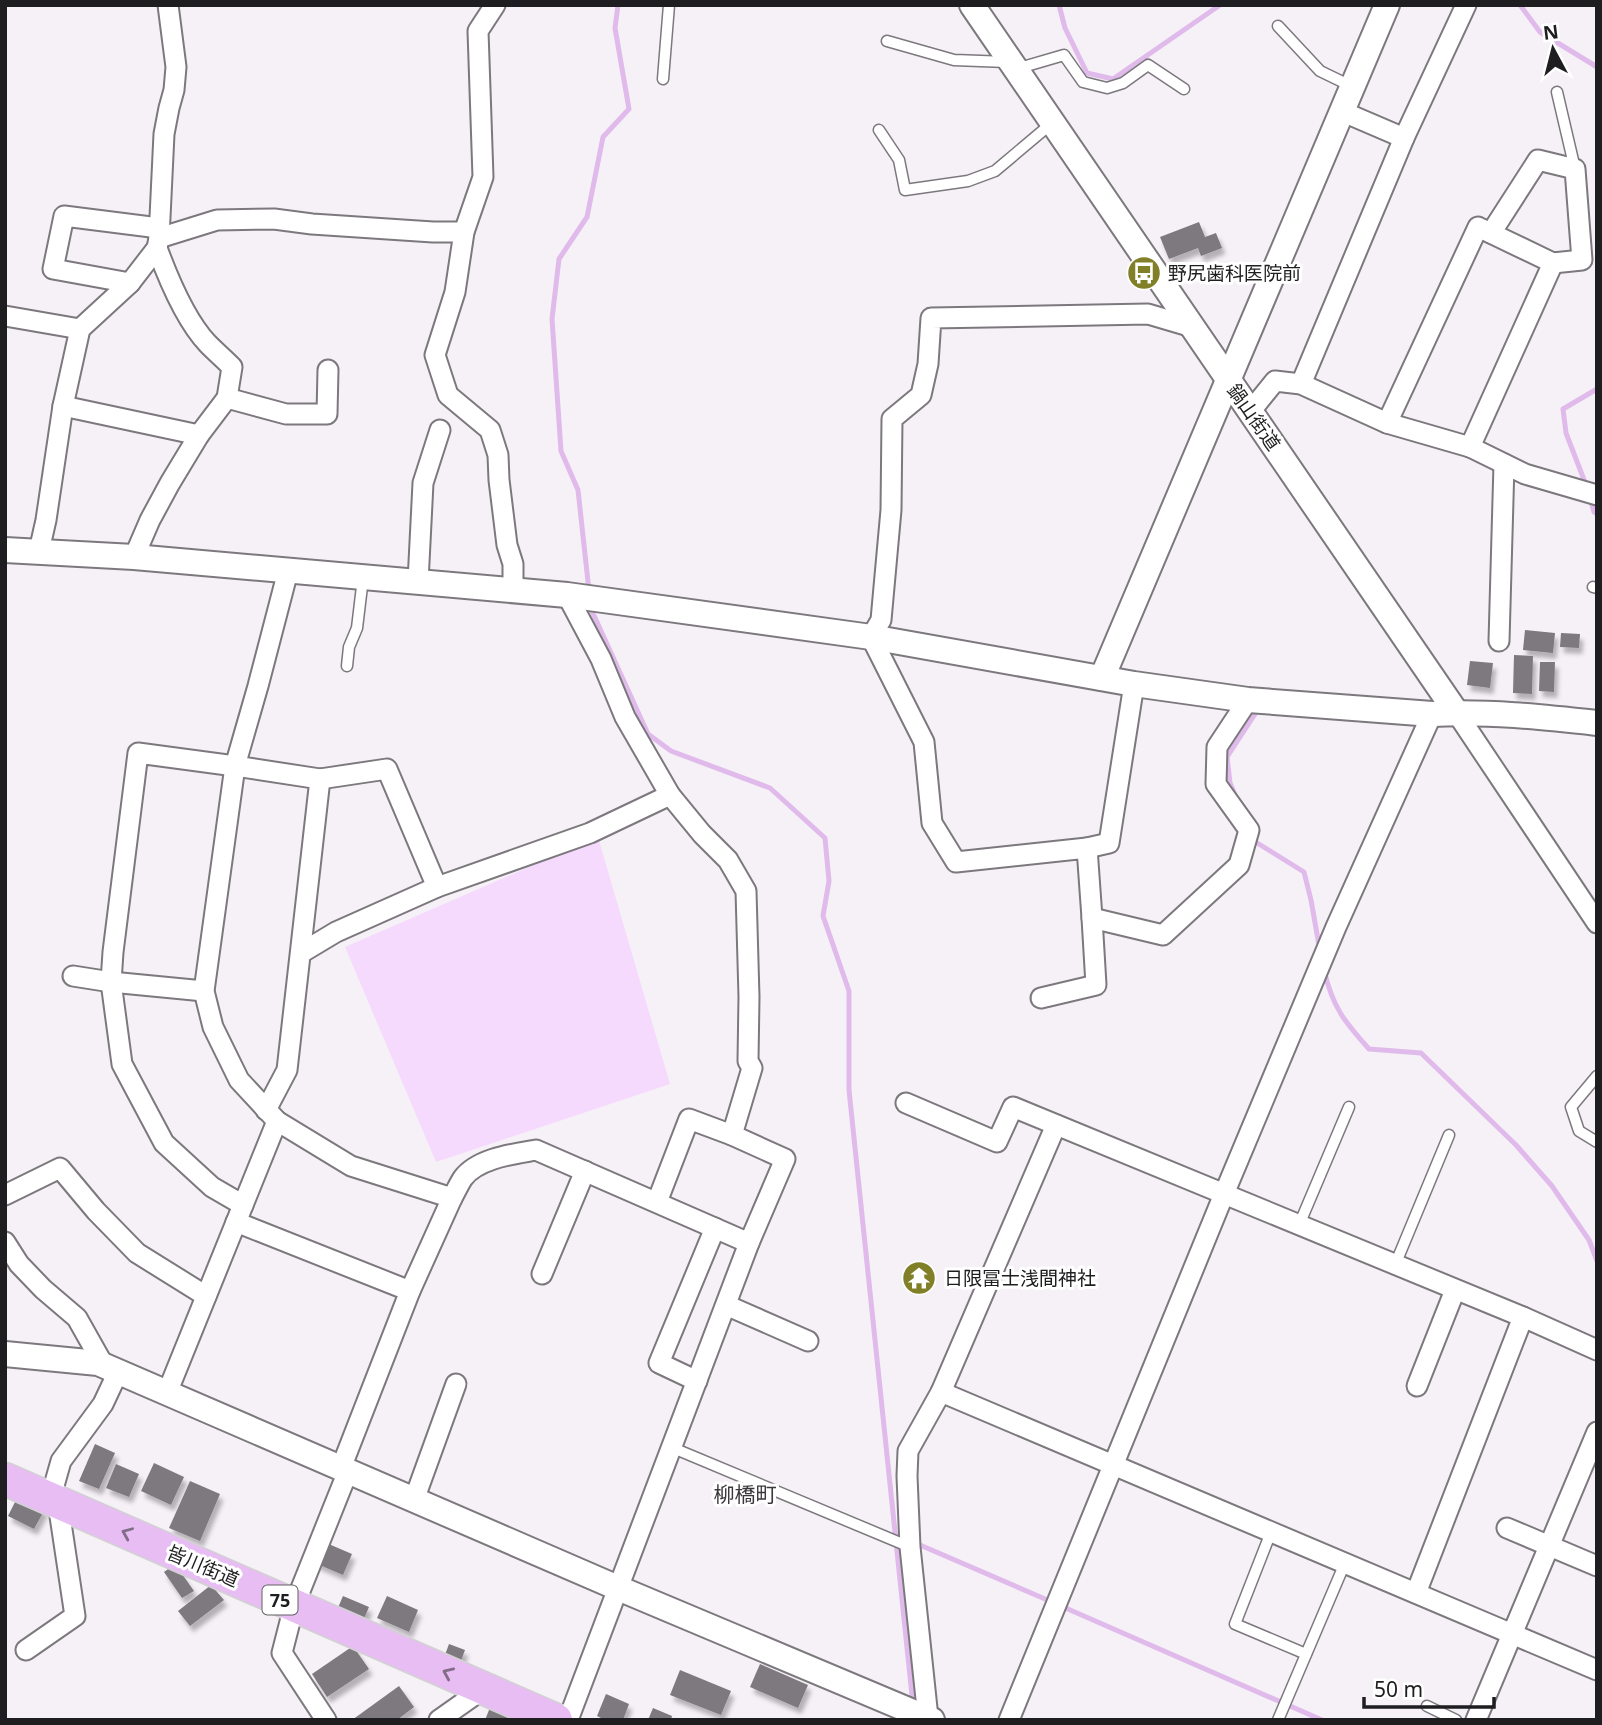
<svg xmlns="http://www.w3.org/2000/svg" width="1602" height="1725" font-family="'Noto Sans','Noto Sans JP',sans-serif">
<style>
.green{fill:#f5dafd}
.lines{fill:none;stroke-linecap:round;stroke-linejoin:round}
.stream{stroke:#dfbaea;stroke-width:5}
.building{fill:#7d797e;filter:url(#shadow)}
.service-casing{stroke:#7c787d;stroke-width:13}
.minor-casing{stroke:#7c787d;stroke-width:23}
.tertiary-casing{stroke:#7c787d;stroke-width:28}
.primary-casing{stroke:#d2d2d2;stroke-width:35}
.service{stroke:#fff;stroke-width:10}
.minor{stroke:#fff;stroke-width:19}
.tertiary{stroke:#fff;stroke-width:24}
.primary{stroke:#e7bdf3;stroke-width:32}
.oneway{stroke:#826d89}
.labels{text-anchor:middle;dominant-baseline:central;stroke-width:6;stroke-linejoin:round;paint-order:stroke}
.shield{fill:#fff;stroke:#626162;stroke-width:2}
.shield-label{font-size:18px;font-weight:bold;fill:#1e1d1f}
.poi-label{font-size:19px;fill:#1e1d1f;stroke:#fff;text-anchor:start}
.street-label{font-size:19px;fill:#1e1d1f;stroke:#fff}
.neighbourhood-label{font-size:21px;fill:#3b373c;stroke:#fff}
</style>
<defs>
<filter id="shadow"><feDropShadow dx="3.5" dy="6" stdDeviation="2" flood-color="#0004"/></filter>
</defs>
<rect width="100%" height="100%" fill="#f6f1f7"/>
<path class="green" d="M 598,837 L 670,1084 L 436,1162 L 345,947 Z"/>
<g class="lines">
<g class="stream">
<path d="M 1059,5 L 1065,28 L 1087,73 L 1113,79 L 1220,5"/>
<path d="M 1520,5 L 1540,32 L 1597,67"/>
<path d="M 1586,485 L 1566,433 L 1563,409 L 1597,389"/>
<path d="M 1590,498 L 1594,512 L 1597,514"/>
<path d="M 589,591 L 578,490 L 561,451 L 552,319 L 559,259 L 587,217 L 603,137 L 629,109 L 615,28 L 618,5"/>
<path d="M 591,605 L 591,609 L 648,734 L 671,751 L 770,788 L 825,838 L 829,881 L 823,916 L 849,991 L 849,1090 L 913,1705"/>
<path d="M 1235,795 L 1230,783 L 1227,757 L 1255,714"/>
<path d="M 1252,837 L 1254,841 L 1304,872 L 1311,900 L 1320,951"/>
<path d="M 1324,970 C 1333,1008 1344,1021 1369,1049 L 1421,1053 L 1516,1145 L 1552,1186 L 1589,1240 L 1597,1261"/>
<path d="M 913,1542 L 1052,1602"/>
<path d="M 1061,1606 L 1322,1720"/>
</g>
</g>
<g class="building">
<path d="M 1199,222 L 1205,237 L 1216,233 L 1222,248 L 1201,256 L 1198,248 L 1169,259 L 1160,237 Z"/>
<path d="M 1525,630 L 1555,633 L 1553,653 L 1523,650 Z"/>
<path d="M 1561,633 L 1580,634 L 1579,648 L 1560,647 Z"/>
<path d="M 1514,655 L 1533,656 L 1532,694 L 1513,693 Z"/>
<path d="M 1470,661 L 1493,663 L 1490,688 L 1467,685 Z"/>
<path d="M 1540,662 L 1555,662 L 1554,692 L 1539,691 Z"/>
<path d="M 95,1444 L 115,1453 L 99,1489 L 79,1481 Z"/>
<path d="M 154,1463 L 184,1477 L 171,1505 L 141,1491 Z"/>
<path d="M 116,1464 L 139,1474 L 129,1497 L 106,1488 Z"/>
<path d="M 190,1481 L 220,1494 L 200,1541 L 169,1528 Z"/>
<path d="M 18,1496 L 45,1509 L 34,1529 L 8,1516 Z"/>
<path d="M 324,1542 L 352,1554 L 343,1575 L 315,1563 Z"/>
<path d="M 175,1564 L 194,1591 L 182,1598 L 164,1572 Z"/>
<path d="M 211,1585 L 224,1600 L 190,1626 L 178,1611 Z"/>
<path d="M 343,1596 L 369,1607 L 360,1628 L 334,1617 Z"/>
<path d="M 387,1596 L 418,1610 L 409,1632 L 377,1618 Z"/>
<path d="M 449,1644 L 465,1650 L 458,1669 L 442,1663 Z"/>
<path d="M 353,1646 L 369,1669 L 327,1697 L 312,1674 Z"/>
<path d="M 760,1664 L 808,1685 L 798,1708 L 750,1687 Z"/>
<path d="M 680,1670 L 731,1691 L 721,1715 L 670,1695 Z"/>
<path d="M 399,1686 L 414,1707 L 397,1720 L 352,1720 Z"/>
<path d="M 606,1694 L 629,1704 L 623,1720 L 605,1720 L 597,1716 Z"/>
<path d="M 493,1700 L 518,1710 L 514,1720 L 485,1720 Z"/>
<path d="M 653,1708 L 672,1716 L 671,1720 L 648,1720 Z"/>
</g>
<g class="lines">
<g class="service-casing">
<g id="service">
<path d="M 1278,26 L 1320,71 L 1351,86"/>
<path d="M 887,41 L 954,60 L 1007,62"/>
<path d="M 1016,69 L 1064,55 L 1083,82 L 1107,88 L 1123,83 L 1148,65 L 1184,89"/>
<path d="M 663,79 L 669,5"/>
<path d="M 1557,92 L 1575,169"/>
<path d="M 879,130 L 899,160 L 905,190 L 968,181 L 995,171 L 1052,123"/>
<path d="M 1593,587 L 1597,588"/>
<path d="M 347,666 L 349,647 L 357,628 L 363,578"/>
<path d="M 1597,1076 L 1571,1107 L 1579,1131 L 1597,1142"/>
<path d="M 1299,1225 L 1349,1107"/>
<path d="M 1395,1265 L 1449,1135"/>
<path d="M 673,1448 L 910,1547"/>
<path d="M 1271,1532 L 1235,1624 L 1306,1654"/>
<path d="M 1427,1706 L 1456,1720"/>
<path d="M 1278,1720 L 1345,1563"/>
</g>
</g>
<g class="minor-casing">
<g id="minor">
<path d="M 495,5 L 478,31 L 483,177 L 464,232 L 455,292 L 435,355 L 448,395 L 490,430 L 498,455 L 499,480 L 507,545 L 513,564 L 513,590"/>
<path d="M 1341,111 L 1404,138 L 1466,5"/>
<path d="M 1491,233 L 1538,160 L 1575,169 L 1582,260 L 1553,263"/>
<path d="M 159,238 L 164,134 L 169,108 L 174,90 L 176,67 L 168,5"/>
<path d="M 130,283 L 53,269 L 64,216 L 159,228"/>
<path d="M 5,316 L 80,329"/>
<path d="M 1192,327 L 1148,314 L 931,318 L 928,364 L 921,395 L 892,419 L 891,510 L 881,620 L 871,637 L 924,742 L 932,823 L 956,862 L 1087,848 L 1092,918 L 1163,935 L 1239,865 L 1249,830 L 1216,784 L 1217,747 L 1248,700"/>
<path d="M 1301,384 L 1404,138"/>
<path d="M 227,398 L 286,414 L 327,414 L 328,370"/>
<path d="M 63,406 L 199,435"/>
<path d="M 1250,412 L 1275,381 L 1301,384 L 1387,423 L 1478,227 L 1553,263 L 1470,447"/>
<path d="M 1387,423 L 1470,447 L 1525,474 L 1597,495"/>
<path d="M 39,551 L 46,520 L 63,406 L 80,329 L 130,283 L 157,248 L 159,238 L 217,220 L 274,219 L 312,224 L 433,232 L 464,232"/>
<path d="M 134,557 L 150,520 L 170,483 L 199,435 L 227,398 L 232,367 C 224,359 216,352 208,344 C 186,321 168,278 157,248"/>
<path d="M 288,571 L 258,686 L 235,766 L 320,779 L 387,769 L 437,887"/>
<path d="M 418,582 L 423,483 L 440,430"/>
<path d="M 567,595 L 601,659 L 625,717 L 670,795 L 702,834 L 728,860 L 746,891 L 749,997 L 748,1061 L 752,1068 L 732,1135 L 785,1159 L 749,1243 L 568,1720"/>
<path d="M 1499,641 L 1504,464"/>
<path d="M 1456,712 L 1597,923"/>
<path d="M 1087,848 L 1109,843 L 1134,684"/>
<path d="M 301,953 L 336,932 L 437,887 L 590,833 L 670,795"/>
<path d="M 73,976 L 111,982 L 204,991"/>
<path d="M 1041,998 L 1096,985 L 1092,918"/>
<path d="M 906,1103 L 997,1142 L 1013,1107 L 1523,1317 L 1597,1350"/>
<path d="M 266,1110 L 287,1070 L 320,779"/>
<path d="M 5,1195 L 60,1168 L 96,1211 L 137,1253 L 206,1296"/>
<path d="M 452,1198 C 456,1191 459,1184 463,1178 C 478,1158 514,1154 536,1150 L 749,1243"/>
<path d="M 657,1202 L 689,1119 L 732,1135"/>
<path d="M 243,1205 L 212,1187 L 164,1143 L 122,1064 L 111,982 L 113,952 L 138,753 L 235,766 L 204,991 L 213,1027 L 239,1080 L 277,1121 L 351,1166 L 452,1198 L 410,1291 L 341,1468"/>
<path d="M 236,1222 L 410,1291"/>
<path d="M 5,1242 L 19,1264 L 43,1289 L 77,1318 L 104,1366"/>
<path d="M 542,1274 L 585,1171"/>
<path d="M 726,1305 L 808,1341"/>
<path d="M 697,1381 L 659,1363 L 715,1228"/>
<path d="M 1417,1386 L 1455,1290"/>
<path d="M 941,1392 L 1597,1670"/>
<path d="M 167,1393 L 277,1121"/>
<path d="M 50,1500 L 61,1461 L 103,1404 L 118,1372"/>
<path d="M 414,1500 L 456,1384"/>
<path d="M 1507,1528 L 1597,1566"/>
<path d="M 1416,1593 L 1523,1317"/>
<path d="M 26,1650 L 75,1616 L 58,1503"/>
<path d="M 928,1718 L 910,1547 L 907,1476 L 908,1451 L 941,1392 L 1056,1125"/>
<path d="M 326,1720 L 282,1653 L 294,1606 L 348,1471"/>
<path d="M 439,1720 L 483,1689"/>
<path d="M 1009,1720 L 1224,1194 L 1336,927 L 1432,714"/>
<path d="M 1476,1720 L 1597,1432"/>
</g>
</g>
<g class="tertiary-casing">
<g id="tertiary">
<path d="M 972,5 L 1456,712"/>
<path d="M 5,550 L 134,557 L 567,595 L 871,637 L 1134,684 L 1248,700 L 1432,714 C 1487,711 1542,717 1597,723"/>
<path d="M 1102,678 L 1387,5"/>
<path d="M 5,1354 L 98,1363 L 618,1588 L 932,1720"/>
</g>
</g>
<g class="primary-casing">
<path id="primary" d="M 5,1479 L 556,1720"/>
</g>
<use href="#service" class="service"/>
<use href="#minor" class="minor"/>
<use href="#tertiary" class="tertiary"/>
<use href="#primary" class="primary"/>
</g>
<defs><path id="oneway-chevron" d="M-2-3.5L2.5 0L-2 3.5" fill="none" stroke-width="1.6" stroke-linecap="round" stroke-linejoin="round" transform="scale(1.75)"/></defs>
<g class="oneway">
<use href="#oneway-chevron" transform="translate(127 1533) rotate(-157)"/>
<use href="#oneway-chevron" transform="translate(448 1673) rotate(-156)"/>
</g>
<defs>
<g id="bus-disc" transform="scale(1.75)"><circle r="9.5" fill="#818029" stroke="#fff"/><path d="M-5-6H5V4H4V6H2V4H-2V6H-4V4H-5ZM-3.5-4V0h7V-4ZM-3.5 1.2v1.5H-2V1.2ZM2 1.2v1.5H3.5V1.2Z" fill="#fff"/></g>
<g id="temple-disc" transform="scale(1.75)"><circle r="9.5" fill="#818029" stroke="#fff"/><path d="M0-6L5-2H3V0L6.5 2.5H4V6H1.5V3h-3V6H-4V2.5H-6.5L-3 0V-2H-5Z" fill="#fff"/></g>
</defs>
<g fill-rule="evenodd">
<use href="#bus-disc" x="1144" y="273"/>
<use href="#temple-disc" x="919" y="1278"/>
</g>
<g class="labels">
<rect class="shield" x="262.5" y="1585.5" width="35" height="29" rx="5"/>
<g class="shield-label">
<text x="280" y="1600">75</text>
</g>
<g class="poi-label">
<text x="1168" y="273">野尻歯科医院前</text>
<text x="944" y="1278">日限冨士浅間神社</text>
</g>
<g class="street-label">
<text transform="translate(1254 417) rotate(55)">鍋山街道</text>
<text transform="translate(203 1566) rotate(23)">皆川街道</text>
</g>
<g class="neighbourhood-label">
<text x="745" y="1494">柳橋町</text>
</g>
</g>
<rect width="1602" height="1725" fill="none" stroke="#1e1d1f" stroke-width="14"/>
<g transform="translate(1553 49) rotate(353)" stroke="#ffffff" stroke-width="5" paint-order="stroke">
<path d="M0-5L12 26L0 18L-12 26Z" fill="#1e1d1f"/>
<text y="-10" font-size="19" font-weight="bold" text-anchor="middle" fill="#1e1d1f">N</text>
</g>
<path d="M1364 1697v10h130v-10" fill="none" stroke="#1e1d1f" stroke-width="3.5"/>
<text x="1374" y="1697" font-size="21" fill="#1e1d1f" stroke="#ffffff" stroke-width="5" paint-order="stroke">50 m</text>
</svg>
